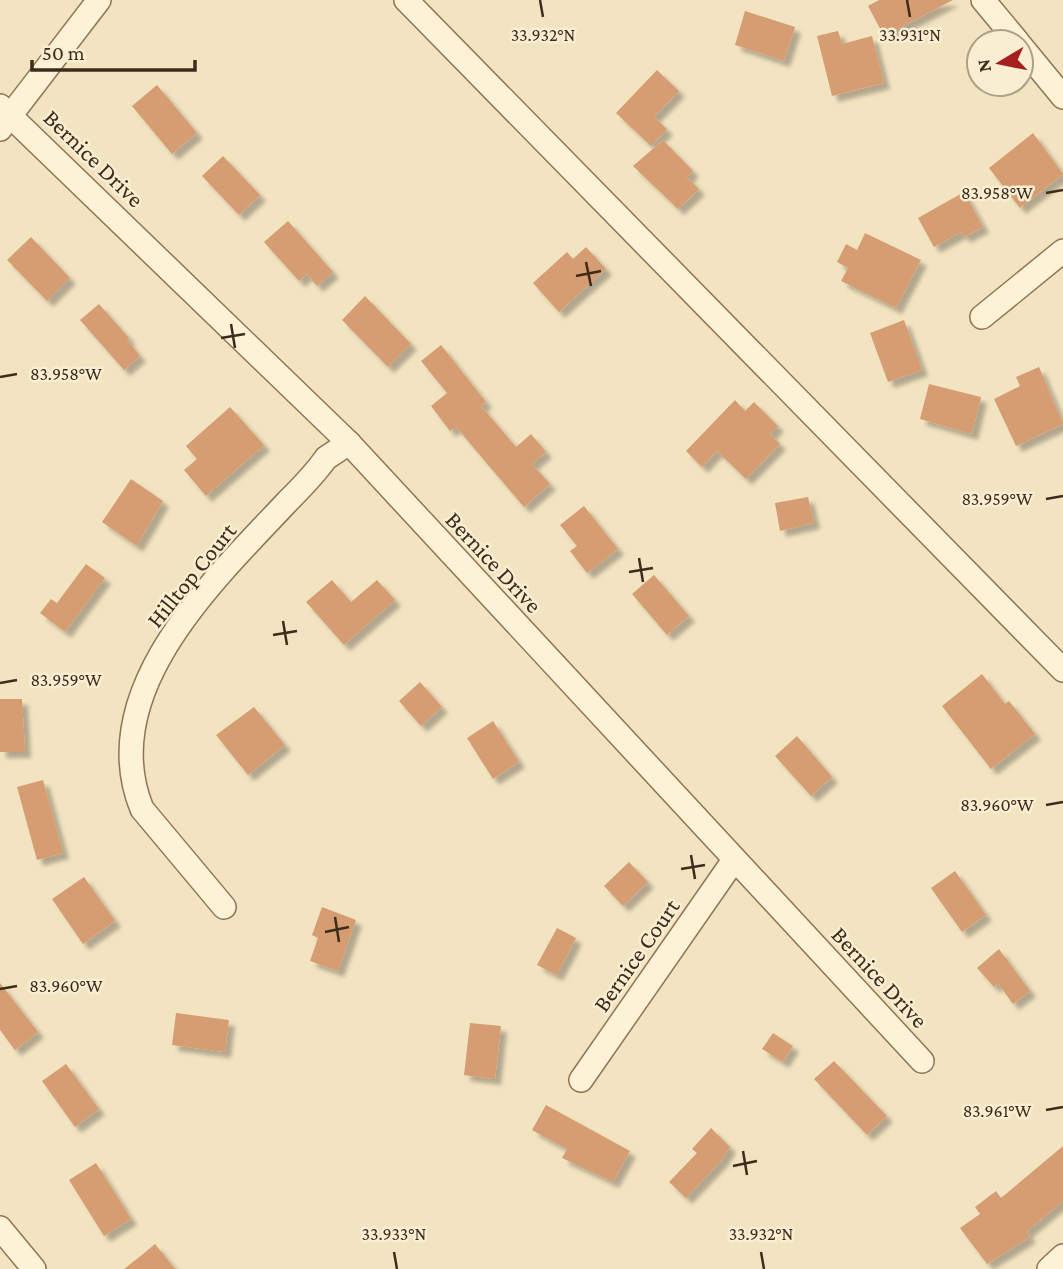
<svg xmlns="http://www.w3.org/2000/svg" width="1063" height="1269" font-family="'Crimson Pro',serif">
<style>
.building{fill:#d69c72;filter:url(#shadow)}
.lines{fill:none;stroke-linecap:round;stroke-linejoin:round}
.minor-casing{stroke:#8f7556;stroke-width:26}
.minor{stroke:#fdf1d6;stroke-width:23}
.ticks{fill:none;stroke:#3d2c1c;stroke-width:2.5}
.labels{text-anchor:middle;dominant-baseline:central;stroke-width:5;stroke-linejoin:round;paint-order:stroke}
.street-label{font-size:24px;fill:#3d2c1c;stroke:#f9eed2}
.ticks-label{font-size:18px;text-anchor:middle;fill:#3d2c1c;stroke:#f9eed2;stroke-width:5;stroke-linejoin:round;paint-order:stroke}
</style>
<defs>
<filter id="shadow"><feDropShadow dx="6" dy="6" stdDeviation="2" flood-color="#0004"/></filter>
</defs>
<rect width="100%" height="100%" fill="#f3e4c1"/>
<g class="building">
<path d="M 879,0 L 953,0 L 884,36 L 868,6 Z"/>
<path d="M 745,11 L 795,27 L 784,61 L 735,45 Z"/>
<path d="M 838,31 L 842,44 L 872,36 L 884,83 L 832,96 L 817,36 Z"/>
<path d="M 657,70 L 679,91 L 654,117 L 667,129 L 651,146 L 616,113 Z"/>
<path d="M 157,85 L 197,133 L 172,154 L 132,106 Z"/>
<path d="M 1033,133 L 1063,174 L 1020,208 L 989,168 Z"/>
<path d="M 663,140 L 693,171 L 687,177 L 699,189 L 678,209 L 633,166 Z"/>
<path d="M 223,156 L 260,195 L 239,215 L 202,176 Z"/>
<path d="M 964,192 L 983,227 L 964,237 L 961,232 L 934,247 L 918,218 Z"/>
<path d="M 288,221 L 333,272 L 317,286 L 307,274 L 299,281 L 264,242 Z"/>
<path d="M 865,233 L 921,260 L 896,308 L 841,281 L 848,268 L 837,262 L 846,244 L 857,250 Z"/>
<path d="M 31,237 L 70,278 L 47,301 L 7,260 Z"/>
<path d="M 586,247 L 606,269 L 559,312 L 533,283 L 567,252 L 573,259 Z"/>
<path d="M 365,296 L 411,344 L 388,367 L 342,320 Z"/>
<path d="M 99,304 L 129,338 L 127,340 L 140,356 L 124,370 L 80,320 Z"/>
<path d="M 904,320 L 922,370 L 888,382 L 870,333 Z"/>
<path d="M 441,345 L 486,402 L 481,406 L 516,447 L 531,434 L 546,452 L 532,464 L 550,484 L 524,507 L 456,427 L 450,431 L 431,406 L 447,393 L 421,361 Z"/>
<path d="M 1039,367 L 1063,424 L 1016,446 L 994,399 L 1020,386 L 1016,377 Z"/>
<path d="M 929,384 L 981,397 L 972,434 L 920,419 Z"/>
<path d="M 735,400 L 745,411 L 754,402 L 778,426 L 770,434 L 780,444 L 746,479 L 717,451 L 702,467 L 686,451 Z"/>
<path d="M 230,407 L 264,445 L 206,496 L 184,470 L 197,459 L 186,446 Z"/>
<path d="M 131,479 L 163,501 L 137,546 L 102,522 Z"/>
<path d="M 808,497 L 814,523 L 780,531 L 775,503 Z"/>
<path d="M 584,506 L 618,549 L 587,573 L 570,551 L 577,546 L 560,525 Z"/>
<path d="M 86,564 L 105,578 L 65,632 L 40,613 L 51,599 L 57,603 Z"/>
<path d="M 654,575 L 689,616 L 667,635 L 632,594 Z"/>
<path d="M 332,580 L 351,602 L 377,580 L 395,600 L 344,645 L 306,602 Z"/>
<path d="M 982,674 L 1005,704 L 1009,701 L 1035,734 L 991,769 L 942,706 Z"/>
<path d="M 420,682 L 442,707 L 421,726 L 399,701 Z"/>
<path d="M 0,699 L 22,699 L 25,752 L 0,752 Z"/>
<path d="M 254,707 L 285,745 L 248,775 L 216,735 Z"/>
<path d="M 493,721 L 519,762 L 493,779 L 467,738 Z"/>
<path d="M 797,736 L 832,777 L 811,796 L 775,756 Z"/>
<path d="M 43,780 L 63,853 L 37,860 L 17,787 Z"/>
<path d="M 629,862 L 648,882 L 623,906 L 604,886 Z"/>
<path d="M 955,871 L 986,915 L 962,932 L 931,888 Z"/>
<path d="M 84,877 L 115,921 L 83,944 L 52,899 Z"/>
<path d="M 322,907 L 356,920 L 338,971 L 310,961 L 318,938 L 312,935 Z"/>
<path d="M 557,928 L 576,938 L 557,975 L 537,965 Z"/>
<path d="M 999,949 L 1030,991 L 1013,1004 L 998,983 L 994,987 L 977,968 Z"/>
<path d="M 0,983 L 38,1032 L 15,1050 L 0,1030 Z"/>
<path d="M 176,1013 L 229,1020 L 225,1052 L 172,1045 Z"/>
<path d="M 470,1023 L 501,1026 L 495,1079 L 464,1075 Z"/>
<path d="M 773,1033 L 793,1046 L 783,1062 L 762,1049 Z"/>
<path d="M 834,1061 L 887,1116 L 867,1135 L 814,1079 Z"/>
<path d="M 66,1064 L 99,1109 L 75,1127 L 42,1081 Z"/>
<path d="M 546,1105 L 630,1151 L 613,1182 L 562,1158 L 567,1149 L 532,1130 Z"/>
<path d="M 711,1128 L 730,1147 L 721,1161 L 686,1198 L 669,1182 L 697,1153 L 692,1149 Z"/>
<path d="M 1063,1146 L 1063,1201 L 1026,1232 L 1030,1237 L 987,1264 L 960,1228 L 980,1214 L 975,1207 L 996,1191 L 1001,1198 Z"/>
<path d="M 96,1163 L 131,1219 L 104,1236 L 69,1180 Z"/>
<path d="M 155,1244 L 175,1269 L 124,1269 L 143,1254 Z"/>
</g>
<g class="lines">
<g class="minor-casing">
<g id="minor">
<path d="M 406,0 L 1063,670"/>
<path d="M 983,0 L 1018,42"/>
<path d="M 1021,46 L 1063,97"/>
<path d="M 0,106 L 349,443 L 922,1061"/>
<path d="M 0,129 L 99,0"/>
<path d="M 982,317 L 1063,251"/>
<path d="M 224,907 L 142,809 C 94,692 214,580 287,502 C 301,488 315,474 326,458 L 349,443"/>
<path d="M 581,1080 L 734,860"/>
<path d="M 0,1228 L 34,1269"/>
<path d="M 1049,1269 L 1063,1256"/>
</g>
</g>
<use href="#minor" class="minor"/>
</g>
<path class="ticks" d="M 540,0 L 543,17M 907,0 L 910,17M 1046,193 L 1063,190M 586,262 L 591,286M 576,276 L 601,271M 231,324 L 235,348M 221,338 L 245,334M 0,377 L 17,374M 1046,499 L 1063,496M 639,558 L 643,582M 629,572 L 653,568M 283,621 L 287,645M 273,635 L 297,631M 0,683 L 17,680M 1046,805 L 1063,802M 691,855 L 695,879M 681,869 L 705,865M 335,917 L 339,942M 325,932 L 349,927M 0,989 L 17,986M 1046,1110 L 1063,1107M 743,1151 L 747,1175M 733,1166 L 757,1161M 394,1252 L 397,1269M 761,1252 L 764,1269"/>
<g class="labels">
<g class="street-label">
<text transform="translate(94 158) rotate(44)">Bernice Drive</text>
<text transform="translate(494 562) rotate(47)">Bernice Drive</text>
<text transform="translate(191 575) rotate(-51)">Hilltop Court</text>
<text transform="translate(636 955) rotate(-55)">Bernice Court</text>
<text transform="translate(880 977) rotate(47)">Bernice Drive</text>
</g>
</g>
<g class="ticks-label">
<text x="910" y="41">33.931°N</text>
<text x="543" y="41">33.932°N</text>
<text x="997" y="199">83.958°W</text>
<text x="66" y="380">83.958°W</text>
<text x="997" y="505">83.959°W</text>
<text x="66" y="686">83.959°W</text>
<text x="997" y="811">83.960°W</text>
<text x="66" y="992">83.960°W</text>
<text x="997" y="1117">83.961°W</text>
<text x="394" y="1240">33.933°N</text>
<text x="761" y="1240">33.932°N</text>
</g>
<g transform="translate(1000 63) rotate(260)"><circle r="33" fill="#f9eed2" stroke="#aea089" stroke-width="2"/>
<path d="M0-5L12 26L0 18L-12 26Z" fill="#a61f1f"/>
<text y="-10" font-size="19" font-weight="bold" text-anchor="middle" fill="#3d2c1c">N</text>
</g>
<path d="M32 60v10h163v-10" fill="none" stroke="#3d2c1c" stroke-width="3.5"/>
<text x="42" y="60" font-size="21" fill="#3d2c1c" stroke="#f9eed2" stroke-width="5" paint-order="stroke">50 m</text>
</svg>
